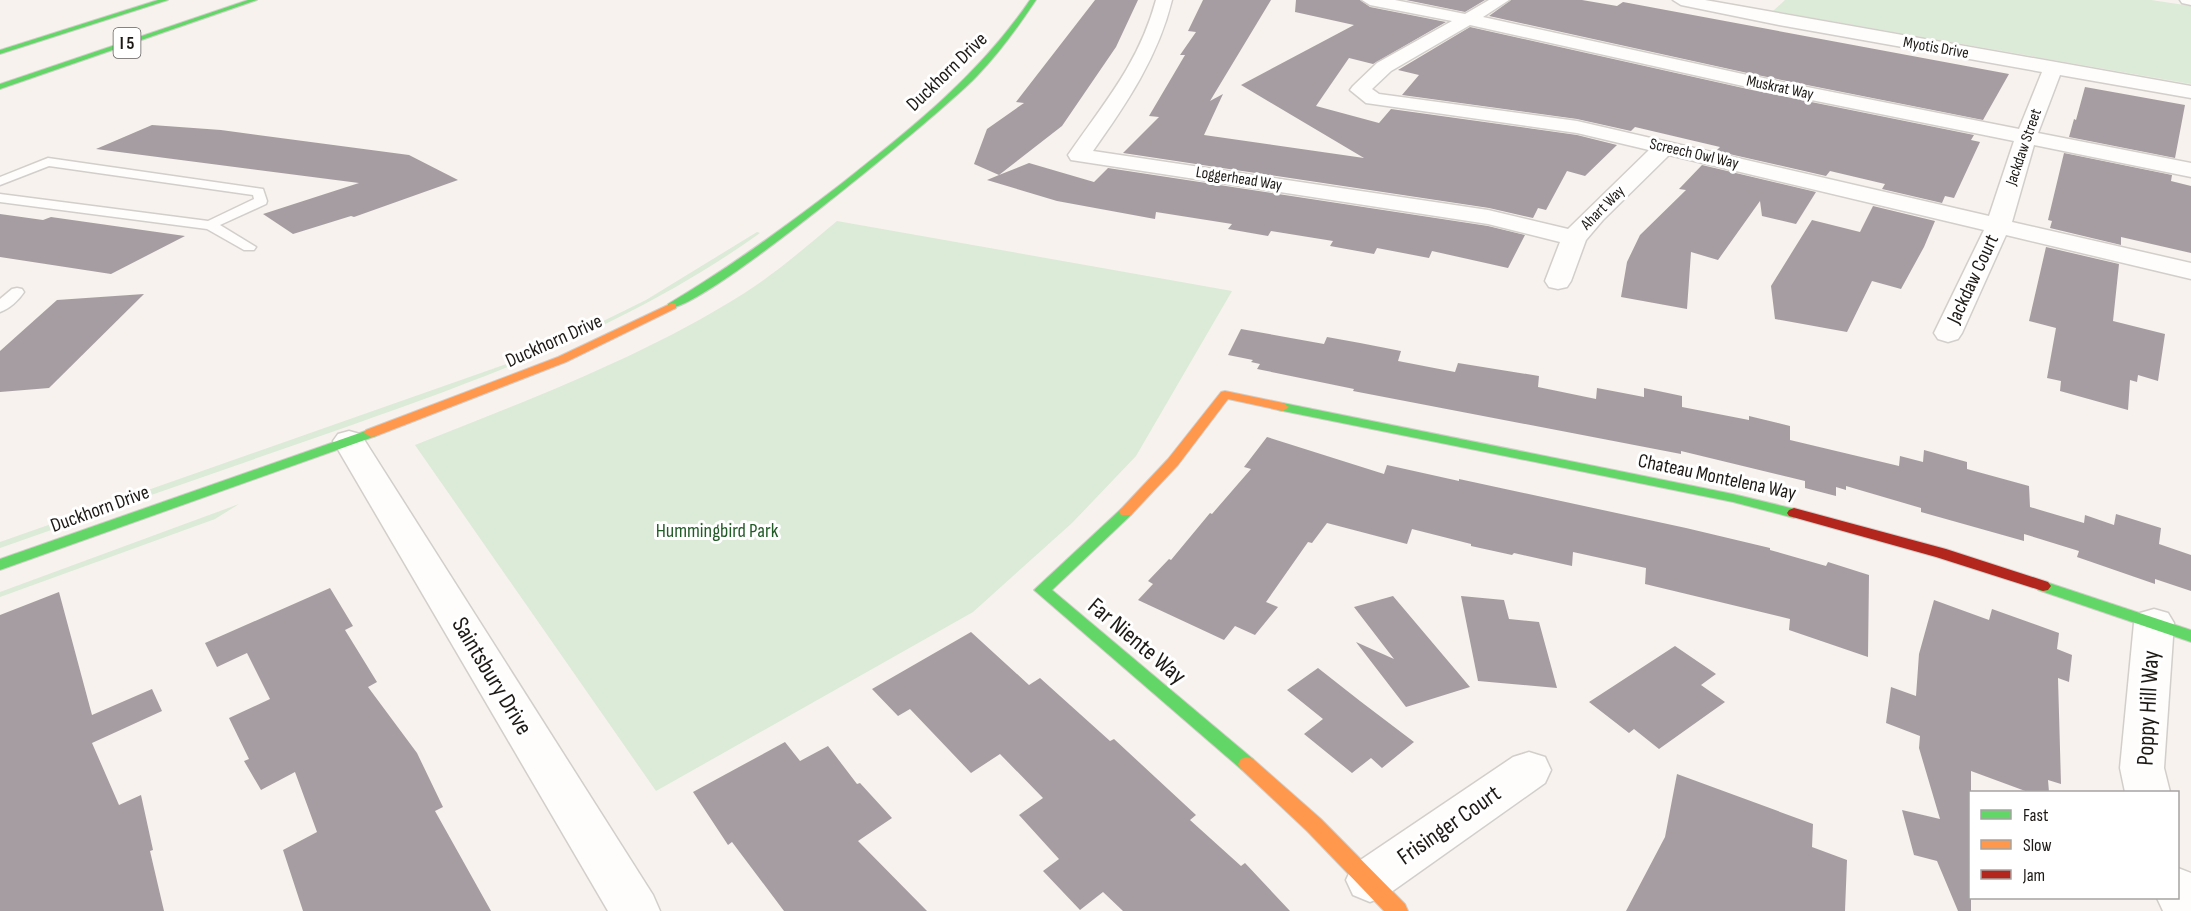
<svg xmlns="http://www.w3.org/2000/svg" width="2191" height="911" font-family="'Sofia Sans Condensed',sans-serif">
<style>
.green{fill:#dcead8}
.building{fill:#a69da2}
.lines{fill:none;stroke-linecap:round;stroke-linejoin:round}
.lane-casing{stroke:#d2ceca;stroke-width:3}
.street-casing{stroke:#d2ceca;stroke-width:3}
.fast-casing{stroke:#d2ceca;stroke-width:2}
.slow-casing{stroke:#d2ceca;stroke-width:2}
.jam-casing{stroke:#d2ceca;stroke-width:2}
.lane{fill:#fefdfc;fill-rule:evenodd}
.street{fill:#fefdfc;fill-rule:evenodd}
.fast{fill:#63d668;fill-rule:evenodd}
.slow{fill:#ff974d;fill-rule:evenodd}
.jam{fill:#b3261e;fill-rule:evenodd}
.labels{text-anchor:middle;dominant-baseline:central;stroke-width:6;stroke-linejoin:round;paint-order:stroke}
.far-street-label{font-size:16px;fill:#1d1a16;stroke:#fff}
.shield{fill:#fff;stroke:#615f5c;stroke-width:1.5}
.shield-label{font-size:18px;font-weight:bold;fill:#1d1a16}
.street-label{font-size:20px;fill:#1d1a16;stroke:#fff}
.park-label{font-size:20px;fill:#215c26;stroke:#fff}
.near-street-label{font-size:24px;fill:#1d1a16;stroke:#fff}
</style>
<rect width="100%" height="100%" fill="#f7f2ed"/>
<g class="green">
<path d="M 1785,0 L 2151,0 L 2191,6 L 2191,84 L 1773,11 Z"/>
<path d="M 837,221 L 1232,291 L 1136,456 L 1072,523 L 973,612 L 656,791 L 415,445 C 526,401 641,358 743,294 C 776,273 807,246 837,221 Z"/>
<path d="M 757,232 L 760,233 C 629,327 480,380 329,433 C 220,471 110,509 0,548 L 0,542 L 515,361 L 587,329 L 646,300 Z"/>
<path d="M 239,504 L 215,519 L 0,597 L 0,592 Z"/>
</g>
<g class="building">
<path d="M 1095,0 L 1138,0 L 1116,47 L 1062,126 L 999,175 L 1029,163 L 1094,182 L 1108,168 L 1488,226 L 1525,235 L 1508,268 L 1432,251 L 1429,258 L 1377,248 L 1374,254 L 1330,246 L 1333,241 L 1271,231 L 1268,236 L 1228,229 L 1232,224 L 1156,212 L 1155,219 L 1057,201 L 987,180 L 999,175 L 974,164 L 987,129 L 1024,103 L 1016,102 Z"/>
<path d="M 1203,0 L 1271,0 L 1210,101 L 1223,94 L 1204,135 L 1364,158 L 1241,85 L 1354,25 L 1295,12 L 1296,0 L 1360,0 L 1370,7 L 1446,22 L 1373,64 L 1349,58 L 1316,106 L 1379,123 L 1391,109 L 1577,135 L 1617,145 L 1585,176 L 1567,171 L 1546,210 L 1538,208 L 1533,218 L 1489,208 L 1123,153 L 1159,117 L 1149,116 L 1185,55 L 1180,55 L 1196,32 L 1188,31 Z"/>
<path d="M 1406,0 L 1485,0 L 1465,12 Z"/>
<path d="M 1511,0 L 1582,0 L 1617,6 L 1623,2 L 2009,74 L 1983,120 L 1752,74 L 1489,16 Z"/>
<path d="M 1470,27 L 1752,90 L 1974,135 L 1971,140 L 1980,142 L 1954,198 L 1945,196 L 1942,203 L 1882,189 L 1885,184 L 1830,171 L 1826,176 L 1716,151 L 1720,147 L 1635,127 L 1631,131 L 1577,119 L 1402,95 L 1419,75 L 1398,70 Z"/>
<path d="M 2085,87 L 2185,105 L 2175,158 L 2069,137 L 2074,119 L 2076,120 Z"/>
<path d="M 152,125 L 221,130 L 409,155 L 458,180 L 354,217 L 351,216 L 293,234 L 263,214 L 359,183 L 96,149 Z"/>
<path d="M 2064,153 L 2172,175 L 2171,181 L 2191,186 L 2191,253 L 2121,237 L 2121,245 L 2050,228 L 2052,221 L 2048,220 Z"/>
<path d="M 1702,165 L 1816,192 L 1796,224 L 1762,216 L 1760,201 L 1718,260 L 1691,252 L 1687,309 L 1621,297 L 1627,262 L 1640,235 L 1686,190 L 1679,189 Z"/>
<path d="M 1873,206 L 1935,221 L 1924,247 L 1901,289 L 1872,281 L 1847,332 L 1775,319 L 1771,286 L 1812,220 L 1860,232 Z"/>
<path d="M 0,214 L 43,220 L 51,217 L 185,236 L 111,274 L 0,257 Z"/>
<path d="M 2046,247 L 2119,264 L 2113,321 L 2165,334 L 2158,381 L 2138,375 L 2137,382 L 2130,380 L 2128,410 L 2060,391 L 2061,381 L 2047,378 L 2056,328 L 2029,321 Z"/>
<path d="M 144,294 L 49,388 L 0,392 L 0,351 L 57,300 Z"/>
<path d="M 1241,329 L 1324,344 L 1327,337 L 1360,343 L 1401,351 L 1398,361 L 1455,372 L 1458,363 L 1539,376 L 1538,387 L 1596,399 L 1597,388 L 1644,397 L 1644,388 L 1682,396 L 1682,407 L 1749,420 L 1749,416 L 1790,426 L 1790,440 L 1899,466 L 1900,456 L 1923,462 L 1924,450 L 1967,462 L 1967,469 L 2029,486 L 2030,507 L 2084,523 L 2085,515 L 2114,525 L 2116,514 L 2161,528 L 2159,544 L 2191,555 L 2191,591 L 2155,579 L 2155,584 L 2077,557 L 2079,551 L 2024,534 L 2024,541 L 1921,512 L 1921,508 L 1846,486 L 1846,490 L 1836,487 L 1836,496 L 1805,488 L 1805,481 L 1681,451 L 1681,454 L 1353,391 L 1354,389 L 1257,369 L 1260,364 L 1251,362 L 1253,360 L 1228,355 Z"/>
<path d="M 1267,437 L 1384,474 L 1387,465 L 1459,481 L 1459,479 L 1686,528 L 1770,548 L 1770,550 L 1826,566 L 1828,562 L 1869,575 L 1868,657 L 1789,630 L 1790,619 L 1645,584 L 1646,568 L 1573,552 L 1572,566 L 1514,553 L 1512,555 L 1471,546 L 1471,544 L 1412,529 L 1407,544 L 1327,523 L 1312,543 L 1308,542 L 1266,602 L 1278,607 L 1255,635 L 1235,626 L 1224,640 L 1138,600 L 1153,584 L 1148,581 L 1169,559 L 1171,560 L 1210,513 L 1212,514 L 1251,469 L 1244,467 Z"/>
<path d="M 330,588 L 353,626 L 345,630 L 377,682 L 368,687 L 417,753 L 443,807 L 435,811 L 491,911 L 303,911 L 283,850 L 317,832 L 295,772 L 261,790 L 244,761 L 249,759 L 229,718 L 270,699 L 247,653 L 217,667 L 205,643 Z"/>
<path d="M 59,592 L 92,715 L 152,689 L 162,711 L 92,743 L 119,805 L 141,795 L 153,850 L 150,851 L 164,911 L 0,911 L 0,615 Z"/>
<path d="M 1393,596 L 1470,687 L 1406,707 L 1356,642 L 1394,659 L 1354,607 Z"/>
<path d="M 1461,596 L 1504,600 L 1509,619 L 1539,622 L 1557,688 L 1478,681 Z"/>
<path d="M 1934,600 L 1989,620 L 1992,609 L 2059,633 L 2057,649 L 2072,655 L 2069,682 L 2058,678 L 2061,784 L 2048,780 L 2049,792 L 2028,792 L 1971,771 L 1971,911 L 1958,911 L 1937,861 L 1914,855 L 1902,810 L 1940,819 L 1919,748 L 1920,736 L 1886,723 L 1891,687 L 1916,696 L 1919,654 Z"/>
<path d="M 971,632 L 1029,685 L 1040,678 L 1110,741 L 1114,739 L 1196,815 L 1190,820 L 1241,866 L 1245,863 L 1290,911 L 1123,911 L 1103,892 L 1080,910 L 1043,871 L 1059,859 L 1019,815 L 1043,798 L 1000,754 L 971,773 L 910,709 L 898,716 L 872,689 Z"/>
<path d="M 1675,646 L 1716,674 L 1701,685 L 1725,702 L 1659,749 L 1634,729 L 1629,733 L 1589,702 Z"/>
<path d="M 1318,668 L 1360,701 L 1414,742 L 1382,768 L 1371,758 L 1352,773 L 1304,734 L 1323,719 L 1287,690 Z"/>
<path d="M 785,742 L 800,761 L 828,746 L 857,784 L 860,783 L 892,818 L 858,841 L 927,911 L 784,911 L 732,842 L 728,845 L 693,792 Z"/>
<path d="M 1677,774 L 1813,824 L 1812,847 L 1847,860 L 1845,911 L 1626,911 L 1665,837 Z"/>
</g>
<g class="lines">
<g class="lane-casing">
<g id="lane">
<path d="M 48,158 L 263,189 L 267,201 L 266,204 L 220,225 L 256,247 L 254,250 L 244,250 L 207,229 L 0,202 L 0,194 L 208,221 L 254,199 L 253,195 L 49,166 L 0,185 L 0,177 Z"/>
<path d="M 17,288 L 22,289 L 24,292 C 19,300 9,309 0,312 L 0,299 L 12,289 Z"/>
</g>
</g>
<g class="street-casing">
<g id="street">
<path d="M 1156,0 L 1172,0 C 1158,57 1127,103 1093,151 L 1488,210 L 1568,229 L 1649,150 L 1577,133 L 1366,103 L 1350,90 L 1353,86 L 1377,63 L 1452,21 L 1370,5 L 1362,0 L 1395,0 L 1465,14 L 1489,0 L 1509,0 L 1483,17 L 1752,76 L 2019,129 L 2042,72 L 1779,25 L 1681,5 L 1673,0 L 1705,0 L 2191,86 L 2191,98 L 2060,75 L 2038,133 L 2191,163 L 2191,177 L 2034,145 L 2012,222 L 2191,263 L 2191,279 L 2006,235 L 1962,333 L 1958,339 L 1948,342 L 1938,339 L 1934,333 L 1984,230 L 1669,155 L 1603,220 L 1586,240 L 1571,281 L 1567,287 L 1558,289 L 1549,287 L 1545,281 L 1560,242 L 1488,224 L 1071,160 L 1068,155 C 1104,103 1139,63 1156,0 ZM 1470,25 L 1752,88 L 2014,141 L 1989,216 L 1577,121 L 1379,94 L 1372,89 L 1391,71 Z"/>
<path d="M 2180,0 L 2191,0 L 2191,5 L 2182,3 Z"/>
<path d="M 349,431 L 360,434 L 365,441 L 653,895 L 660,911 L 608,911 L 333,441 L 338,434 Z"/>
<path d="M 2154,609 L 2168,613 L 2174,623 L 2164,768 L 2170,792 L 2125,792 L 2120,768 L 2134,623 L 2140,613 Z"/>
<path d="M 1529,752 L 1545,757 L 1551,770 L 1545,783 L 1387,895 L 1370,902 L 1353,895 L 1346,880 L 1353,865 L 1513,757 Z"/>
<path d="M 2178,868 L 2191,873 L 2191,911 L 2163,911 L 2157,898 L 2178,898 Z"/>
</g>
</g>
<g class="fast-casing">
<g id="fast">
<path d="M 158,0 L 168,0 L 0,54 L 0,50 Z"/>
<path d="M 248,0 L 257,0 L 0,89 L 0,84 Z"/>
<path d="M 1030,0 L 1036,0 C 1018,27 1000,52 977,76 C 945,110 699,314 668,308 L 668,304 C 729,268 785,227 841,184 C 911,129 979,75 1030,0 Z"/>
<path d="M 1283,403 L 1733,494 L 1799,510 L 1801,513 L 1794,518 L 1733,502 L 1278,410 L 1277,407 L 1278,404 Z"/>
<path d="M 371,429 L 376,430 L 378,433 L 376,436 L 0,570 L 0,559 Z"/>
<path d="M 1126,507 L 1133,512 L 1131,515 L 1052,590 L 1253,759 L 1256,764 L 1253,769 L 1247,771 L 1241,769 L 1034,590 L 1121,509 Z"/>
<path d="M 2043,581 L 2191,630 L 2191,642 L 2038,590 L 2035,586 L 2038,582 Z"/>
</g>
</g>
<g class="slow-casing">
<g id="slow">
<path d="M 672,303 L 676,304 L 676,308 L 566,362 L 376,436 L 371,437 L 364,433 L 366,430 L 558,357 Z"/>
<path d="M 1225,391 L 1283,403 L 1289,407 L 1283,411 L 1228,399 L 1178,465 L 1131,515 L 1121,515 L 1119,512 L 1121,509 L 1168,459 L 1221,392 Z"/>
<path d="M 1247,757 L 1253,759 L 1321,819 L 1405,904 L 1408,911 L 1384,911 L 1307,831 L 1241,769 L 1238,764 L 1241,759 Z"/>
</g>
</g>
<g class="jam-casing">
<path id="jam" d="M 1794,508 L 1946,549 L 2048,582 L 2051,586 L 2048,590 L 2043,591 L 1936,557 L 1789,516 L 1787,513 L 1789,510 Z"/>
</g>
<use href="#lane" class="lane"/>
<use href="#street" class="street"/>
<use href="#fast" class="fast"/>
<use href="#slow" class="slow"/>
<use href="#jam" class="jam"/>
</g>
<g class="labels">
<g class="far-street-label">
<text transform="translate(1936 48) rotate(10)">Myotis Drive</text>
<text transform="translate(1780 88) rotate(12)">Muskrat Way</text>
<text transform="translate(2024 147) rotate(-71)">Jackdaw Street</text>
<text transform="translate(1694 154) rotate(13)">Screech Owl Way</text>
<text transform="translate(1239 179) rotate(9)">Loggerhead Way</text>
<text transform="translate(1603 208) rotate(-45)">Ahart Way</text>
</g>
<rect class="shield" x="113.5" y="28" width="27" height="30" rx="4.5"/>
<g class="shield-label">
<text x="127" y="43">I 5</text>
</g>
<g class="street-label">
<text transform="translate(947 72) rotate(-44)">Duckhorn Drive</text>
<text transform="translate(1973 279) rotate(-65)">Jackdaw Court</text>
<text transform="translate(554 341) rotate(-24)">Duckhorn Drive</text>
<text transform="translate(1717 477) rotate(12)">Chateau Montelena Way</text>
<text transform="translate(100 509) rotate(-20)">Duckhorn Drive</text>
</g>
<g class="park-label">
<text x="717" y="531">Hummingbird Park</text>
</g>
<g class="near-street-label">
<text transform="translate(1137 641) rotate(40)">Far Niente Way</text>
<text transform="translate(492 676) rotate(59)">Saintsbury Drive</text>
<text transform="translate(2148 708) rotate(-87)">Poppy Hill Way</text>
<text transform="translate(1449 825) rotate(-35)">Frisinger Court</text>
</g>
</g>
<rect x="1969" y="791" width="210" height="108" fill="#ffffff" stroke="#a5a3a2" stroke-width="1.5"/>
<rect x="1981" y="810" width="30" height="9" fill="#63d668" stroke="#a5a3a2" stroke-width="1.5"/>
<text x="2023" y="821" font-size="18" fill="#1d1a16">Fast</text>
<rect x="1981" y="840" width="30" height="9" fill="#ff974d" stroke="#a5a3a2" stroke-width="1.5"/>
<text x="2023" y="851" font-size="18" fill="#1d1a16">Slow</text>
<rect x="1981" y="870" width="30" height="9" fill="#b3261e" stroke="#a5a3a2" stroke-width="1.5"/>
<text x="2023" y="881" font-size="18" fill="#1d1a16">Jam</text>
</svg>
